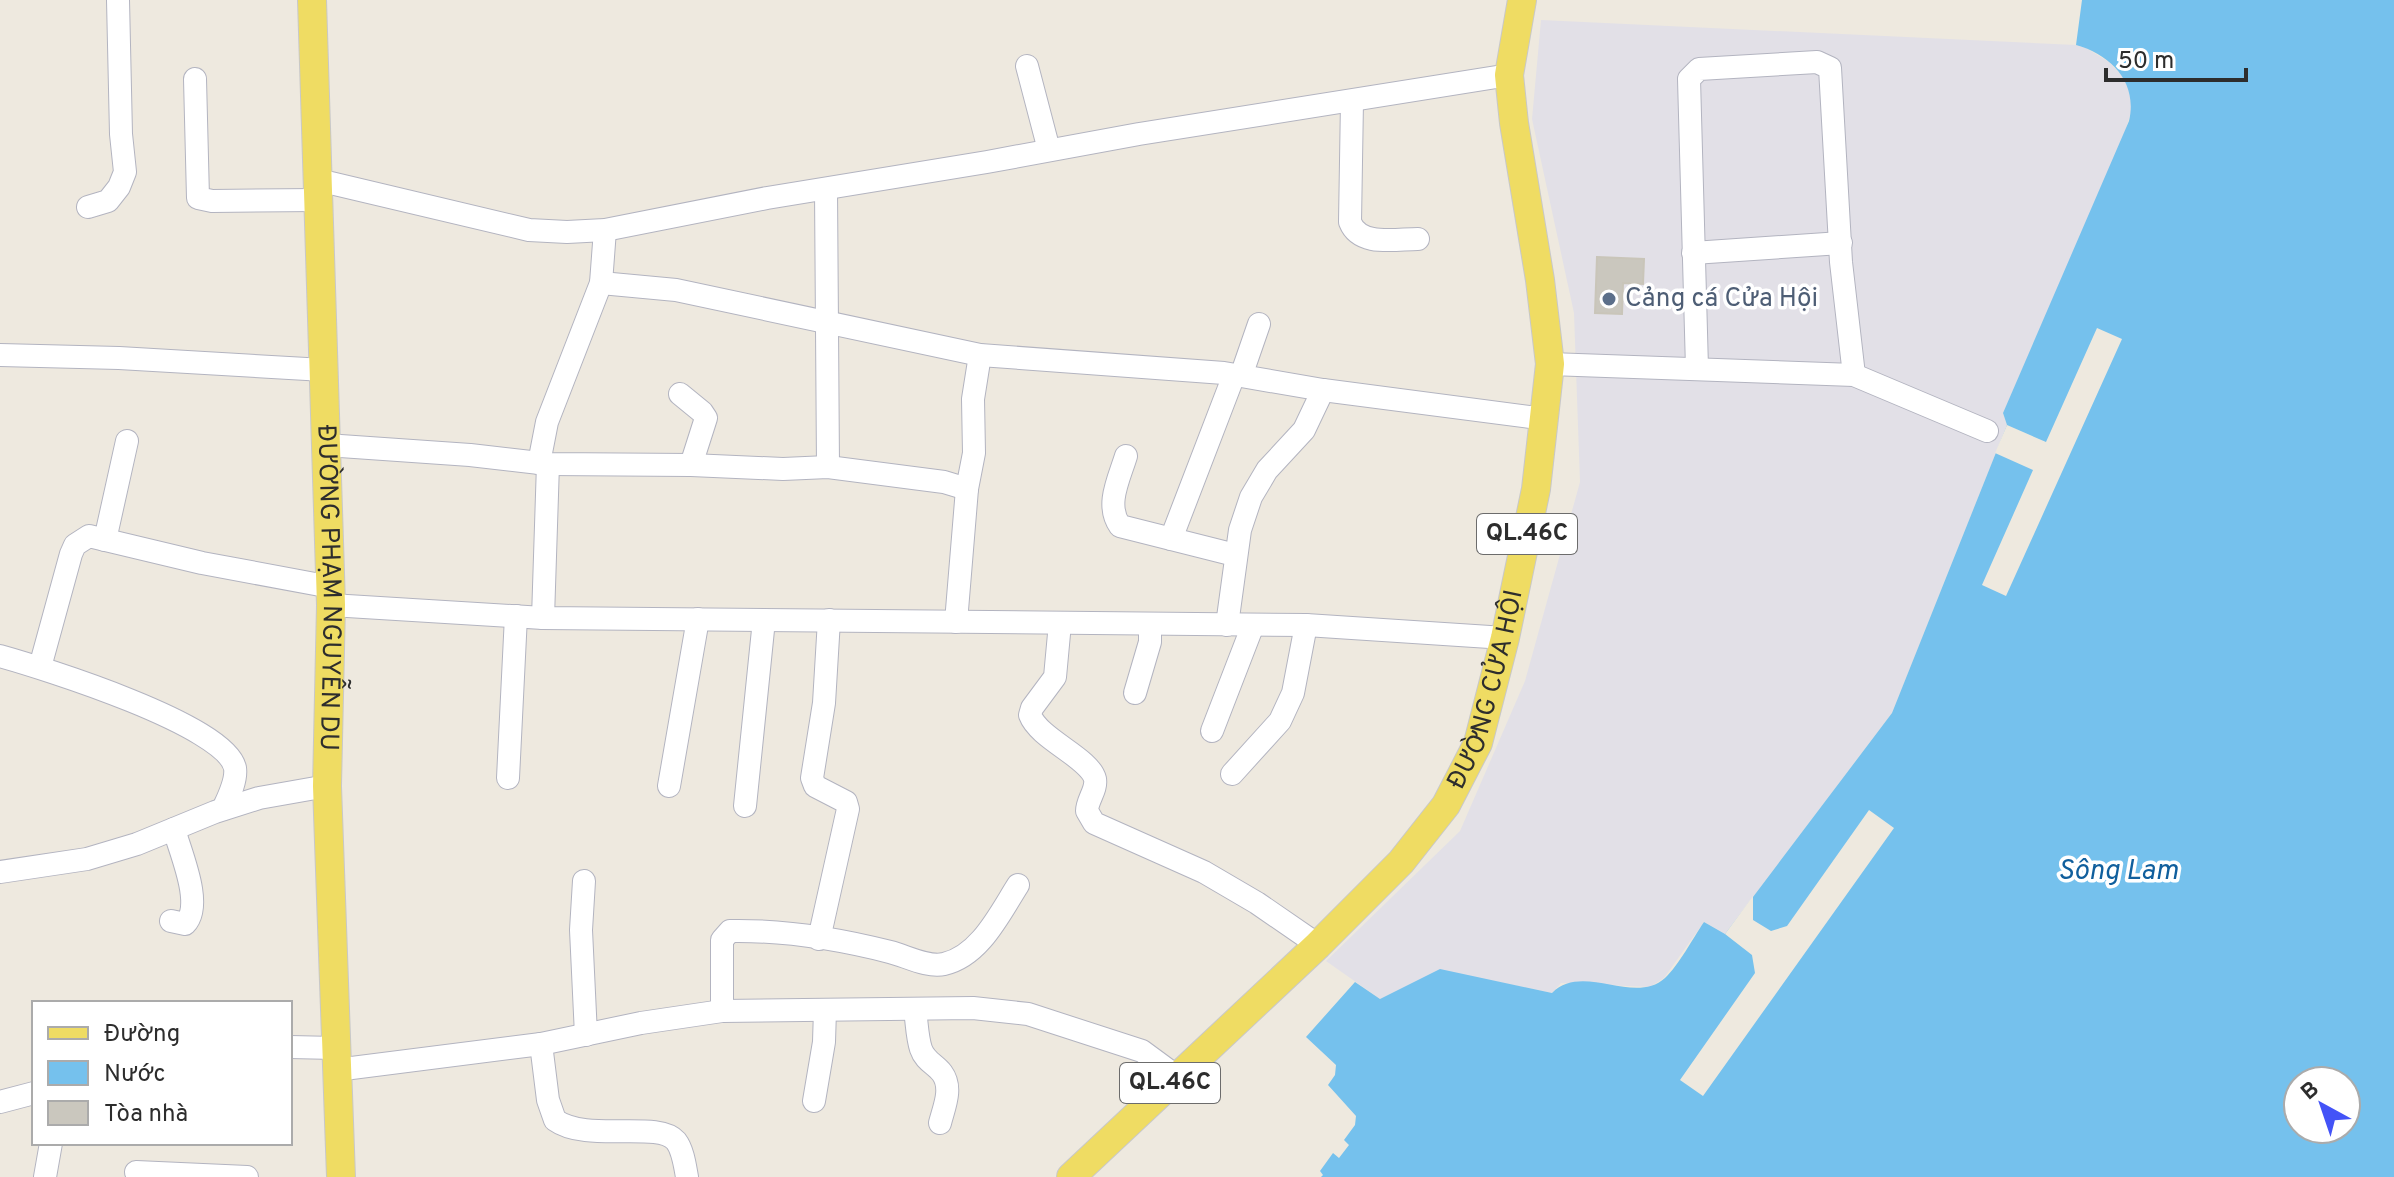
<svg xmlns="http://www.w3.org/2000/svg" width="2394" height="1177" font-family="Overpass,sans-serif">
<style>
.industrial{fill:#e2e0e7}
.water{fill:#75c1ed;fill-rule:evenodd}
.pier{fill:#eee9df}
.building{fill:#cac7be;stroke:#c9c5b9;stroke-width:2}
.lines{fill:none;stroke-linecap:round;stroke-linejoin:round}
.minor-casing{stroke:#b3b4c0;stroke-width:24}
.major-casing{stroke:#c8c8c8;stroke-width:30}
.minor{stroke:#fff;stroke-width:22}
.major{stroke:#efdc63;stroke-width:28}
.service-dot{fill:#5c6f8a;stroke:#fff;stroke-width:3}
.labels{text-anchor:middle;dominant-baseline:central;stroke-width:7;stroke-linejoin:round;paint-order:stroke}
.shield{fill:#fff;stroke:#6c6c6c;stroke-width:2}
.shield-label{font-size:24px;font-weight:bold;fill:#2d2d2d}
.service-label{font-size:26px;fill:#4e5e75;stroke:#fff;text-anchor:start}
.street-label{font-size:26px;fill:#2d2d2d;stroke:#fff}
.water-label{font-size:28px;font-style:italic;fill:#105f9d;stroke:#fff}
</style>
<rect width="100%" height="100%" fill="#eee9df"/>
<path class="industrial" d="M 1541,20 L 2076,45 L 2086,48 L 2109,62 L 2127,81 L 2133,106 L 2122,141 L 2003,413 L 2007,425 L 1892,713 L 1725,934 L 1704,922 L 1664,978 L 1650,987 L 1561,983 L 1552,993 L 1440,970 L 1380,999 L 1326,961 L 1460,831 L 1525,681 L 1580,482 L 1574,313 L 1532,119 Z"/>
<path class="water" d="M 2082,0 L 2394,0 L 2394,1177 L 1321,1177 L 1323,1175 L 1320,1171 L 1333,1153 L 1339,1158 L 1349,1145 L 1344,1140 L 1355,1125 L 1356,1116 L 1328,1085 L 1335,1075 L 1336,1065 L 1306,1037 L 1355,982 L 1380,999 L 1440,969 L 1552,993 C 1583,962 1634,1006 1665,978 C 1679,965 1693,938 1704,922 L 1725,934 L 1892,713 L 2007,425 L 2003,413 L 2129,121 C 2138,83 2112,55 2076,45 ZM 2298,1081 L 2346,1081 L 2346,1129 L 2298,1129 Z"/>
<g class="pier">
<path d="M 2097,328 L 2122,339 L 2006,596 L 1982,585 L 2033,470 L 1995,453 L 2007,425 L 2046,442 Z"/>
<path d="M 1869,810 L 1894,828 L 1703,1096 L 1680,1080 L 1755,973 L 1752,955 L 1725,934 L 1753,896 L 1753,920 L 1771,931 L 1787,926 Z"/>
</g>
<path class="building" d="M 1597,257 L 1644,259 L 1643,284 L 1623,283 L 1622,314 L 1595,313 Z"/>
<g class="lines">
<g class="minor-casing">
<g id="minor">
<path d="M 1027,66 L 1049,150"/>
<path d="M 195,79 L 198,198 L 212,201 L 318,200"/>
<path d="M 1352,101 L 1350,222 C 1360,247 1395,239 1418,239"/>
<path d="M 318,180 L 529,230 L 567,232 L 605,230 L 767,198 L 987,162 L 1139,134 L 1509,75"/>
<path d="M 826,189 L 828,467"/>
<path d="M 88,207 L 108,201 L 119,187 L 125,172 L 121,134 L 118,0"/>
<path d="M 1693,253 L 1841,243"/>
<path d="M 601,283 L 676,290 L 980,355 L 1224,373 L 1323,390 L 1545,419"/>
<path d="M 0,355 L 119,358 L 324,370"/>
<path d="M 1550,364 L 1854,375 L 1987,431"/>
<path d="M 1697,368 L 1689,79 L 1699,69 L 1817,62 L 1830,68 L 1841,262 L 1854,375"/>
<path d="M 1241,376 L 1259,324"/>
<path d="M 680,394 L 702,412 L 706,418 L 691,465"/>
<path d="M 326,445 L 470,455 L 548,464 L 691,465 L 783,469 L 828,467 L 944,482 L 967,489"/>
<path d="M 1126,456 C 1119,479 1105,505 1120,526 L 1235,555"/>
<path d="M 539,463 L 547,422 L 601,283 L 605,230"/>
<path d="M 1171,539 L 1234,375"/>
<path d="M 105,540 L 127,441"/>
<path d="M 331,605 L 543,618 L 1306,625 L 1505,638"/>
<path d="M 543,618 L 548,464"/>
<path d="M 956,622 L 967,489 L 974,453 L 973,399 L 980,355"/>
<path d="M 1060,623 L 1055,677 L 1032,708 L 1030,715 C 1039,739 1090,758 1095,779 C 1097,790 1087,800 1087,811 L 1094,823 L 1204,872 L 1257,903 L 1318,945"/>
<path d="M 1227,625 L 1240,530 L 1251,497 L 1267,470 L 1304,430 L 1323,390"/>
<path d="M 0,656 C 43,668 226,725 235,768 C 237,781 228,798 223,809"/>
<path d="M 40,667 L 71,554 L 75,545 L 89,536 L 202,563 L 331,587"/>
<path d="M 1135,693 L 1150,642 L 1150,624"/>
<path d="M 1212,731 L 1253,625"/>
<path d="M 1232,774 L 1280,721 L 1293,693 L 1306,625"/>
<path d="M 508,778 L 516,616"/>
<path d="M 669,786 L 698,619"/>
<path d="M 745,806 L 764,620"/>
<path d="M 0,872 L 87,859 L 137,844 L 215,812 L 259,798 L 327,786"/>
<path d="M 584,881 L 581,930 L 586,1035"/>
<path d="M 171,921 L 185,924 C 204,905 180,852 174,829"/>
<path d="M 819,939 L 848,809 L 846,802 L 815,786 L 812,778 L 824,703 L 829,620"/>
<path d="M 915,1010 C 917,1023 917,1037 921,1049 C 925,1061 935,1064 942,1073 C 953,1088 944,1107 940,1123"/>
<path d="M 722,1011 L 722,940 L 730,931 C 783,930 839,939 890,952 C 906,956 928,968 944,964 C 980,956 1000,913 1018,885"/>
<path d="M 541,1044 L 548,1100 L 555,1120 C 587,1143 658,1120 676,1141 C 683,1150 685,1166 687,1177"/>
<path d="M 290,1047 L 335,1048"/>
<path d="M 336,1070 L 541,1044 L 641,1023 L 722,1011 L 973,1008 L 1028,1014 L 1142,1051 L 1176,1076"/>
<path d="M 814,1101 L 824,1042 L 825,1010"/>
<path d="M 0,1102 L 34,1093"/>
<path d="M 136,1172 L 247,1177"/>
<path d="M 45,1177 L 51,1143"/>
</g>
</g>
<g class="major-casing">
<g id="major">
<path id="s1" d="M 312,0 L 331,605 L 327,786 L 341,1177"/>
<path id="s2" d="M 1071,1177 L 1318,945 L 1401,862 L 1446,805 L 1478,743 L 1505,638 L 1536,489 L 1550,364 L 1540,280 L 1514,123 L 1509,75 L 1522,0"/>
</g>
</g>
<use href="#minor" class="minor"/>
<use href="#major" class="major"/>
</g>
<circle class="service-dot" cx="1609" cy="299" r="8"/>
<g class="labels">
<g class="shield">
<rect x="1477" y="514" width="100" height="40" rx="6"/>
<rect x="1120" y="1063" width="100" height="40" rx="6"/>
</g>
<g class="shield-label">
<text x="1527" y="534">QL.46C</text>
<text x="1170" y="1083">QL.46C</text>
</g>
<g class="service-label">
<text x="1625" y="299">Cảng cá Cửa Hội</text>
</g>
<g class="street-label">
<text stroke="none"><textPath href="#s1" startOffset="588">ĐƯỜNG PHẠM NGUYỄN DU</textPath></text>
<text stroke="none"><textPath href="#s2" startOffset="652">ĐƯỜNG CỬA HỘI</textPath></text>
</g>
<g class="water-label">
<text x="2118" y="872">Sông Lam</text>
</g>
</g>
<rect x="32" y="1001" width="260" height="144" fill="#ffffff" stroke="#ababab" stroke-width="2"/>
<rect x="48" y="1027" width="40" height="12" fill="#efdc63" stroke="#ababab" stroke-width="2"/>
<text x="104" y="1041" font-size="24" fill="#2d2d2d">Đường</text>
<rect x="48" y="1061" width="40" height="24" fill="#75c1ed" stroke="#ababab" stroke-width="2"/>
<text x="104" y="1081" font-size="24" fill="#2d2d2d">Nước</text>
<rect x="48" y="1101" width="40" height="24" fill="#cac7be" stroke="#ababab" stroke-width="2"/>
<text x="104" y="1121" font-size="24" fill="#2d2d2d">Tòa nhà</text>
<g transform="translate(2322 1105) rotate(320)"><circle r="38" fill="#ffffff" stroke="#ababab" stroke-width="2"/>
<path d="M0-6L14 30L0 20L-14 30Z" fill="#4353f7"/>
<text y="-12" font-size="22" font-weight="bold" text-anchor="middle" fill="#2d2d2d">B</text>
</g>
<path d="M2106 68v12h140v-12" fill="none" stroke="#2d2d2d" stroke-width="4"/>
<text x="2118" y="68" font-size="24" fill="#2d2d2d" stroke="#ffffff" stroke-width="6" paint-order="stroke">50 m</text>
</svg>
